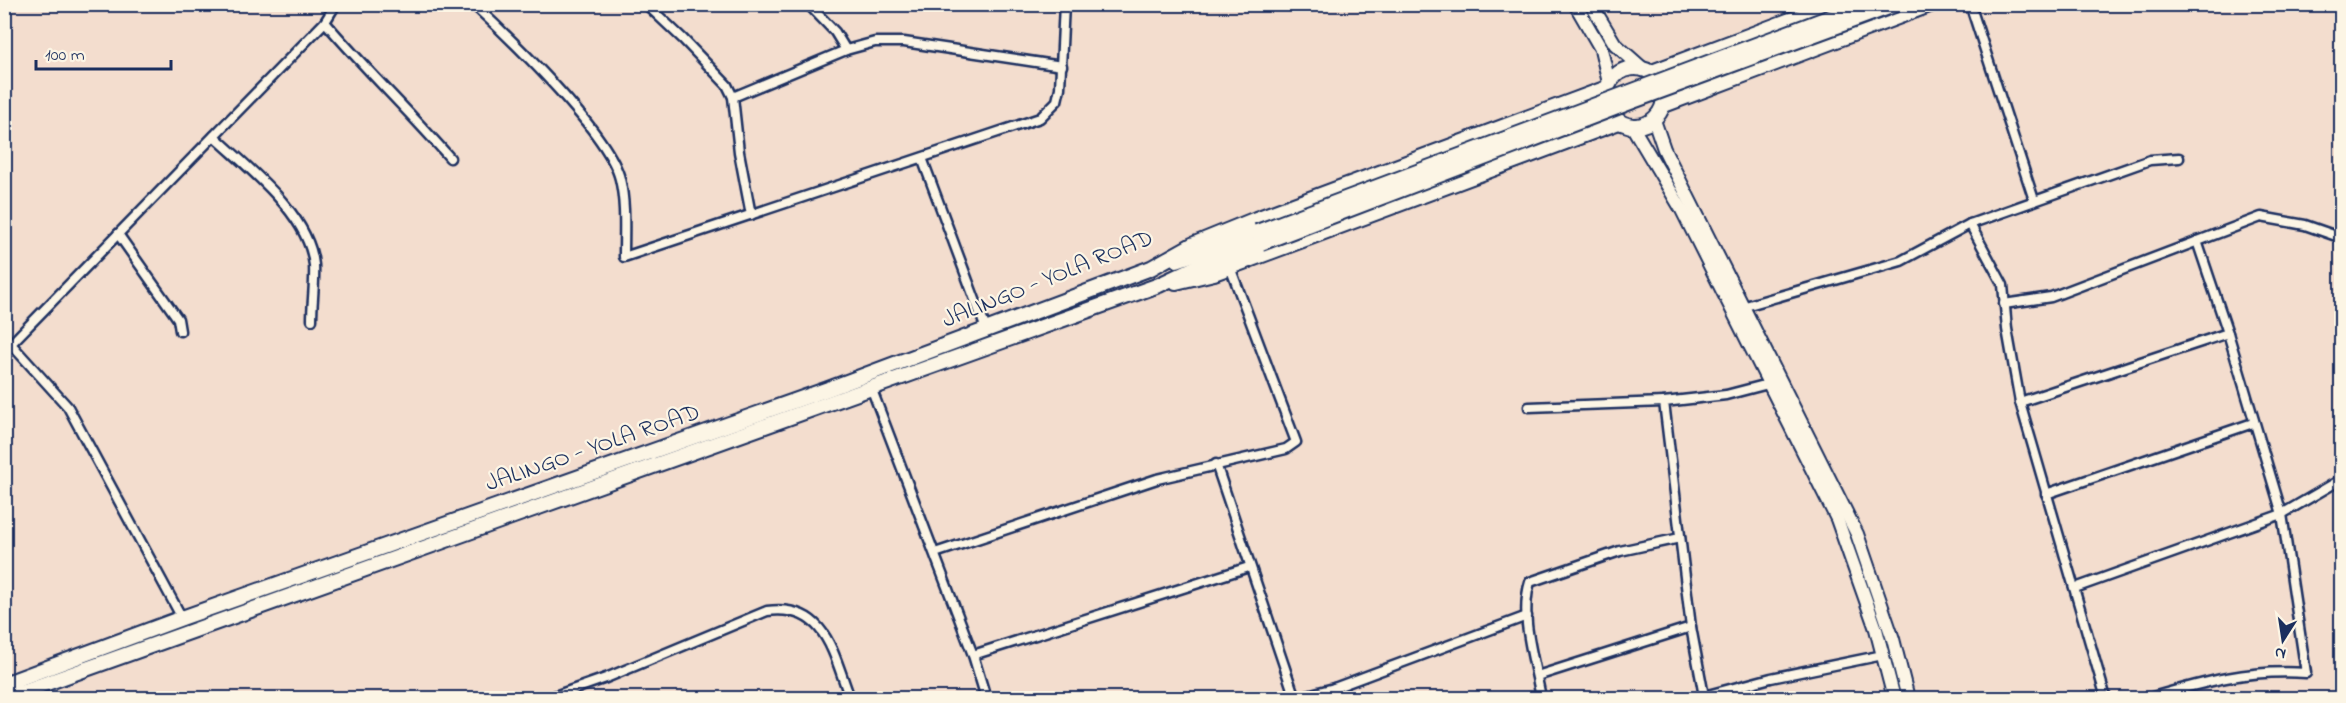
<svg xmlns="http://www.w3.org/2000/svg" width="2346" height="703" font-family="'Indie Flower',sans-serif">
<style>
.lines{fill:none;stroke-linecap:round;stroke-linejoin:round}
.minor-casing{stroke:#1b2f5e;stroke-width:13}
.secondary-casing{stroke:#1b2f5e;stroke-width:16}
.primary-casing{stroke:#1b2f5e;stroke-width:16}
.trunk-casing{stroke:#1b2f5e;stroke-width:18}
.minor{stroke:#fcf5e5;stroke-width:8}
.secondary{stroke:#fcf5e5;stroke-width:12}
.primary{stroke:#fcf5e5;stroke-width:12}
.trunk{stroke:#fcf5e5;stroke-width:14}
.trunk-bridge-casing{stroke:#1b2f5e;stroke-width:18;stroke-linecap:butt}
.trunk-bridge{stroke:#fcf5e5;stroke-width:14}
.labels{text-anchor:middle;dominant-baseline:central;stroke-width:4.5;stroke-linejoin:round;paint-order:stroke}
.street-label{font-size:24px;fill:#1b2f5e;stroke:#fcf5e5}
</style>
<rect width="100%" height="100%" fill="#f3ddce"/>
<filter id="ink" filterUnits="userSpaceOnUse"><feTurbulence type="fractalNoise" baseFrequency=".0167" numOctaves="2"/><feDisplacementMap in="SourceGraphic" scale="12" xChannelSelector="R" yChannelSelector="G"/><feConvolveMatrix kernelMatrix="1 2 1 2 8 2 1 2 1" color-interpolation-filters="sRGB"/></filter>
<g filter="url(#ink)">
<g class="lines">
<g class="minor-casing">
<g id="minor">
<path d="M 473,4 C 510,38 609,133 620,179 C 626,204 624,231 624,257 L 1040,118 L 1057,101 L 1060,88 L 1064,4"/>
<path d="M 646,4 L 683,39 L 727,85 L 733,97 L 739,152 L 751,215"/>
<path d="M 808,4 L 835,32 L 846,50"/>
<path d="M 1970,4 L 2034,200"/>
<path d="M 325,22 C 365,69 409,111 450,158"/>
<path d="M 733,97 L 846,50 L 875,42 L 904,42 L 1062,66"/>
<path d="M 214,136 C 249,169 309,214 314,265 C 315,283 312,302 312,320"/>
<path d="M 922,158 L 986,329"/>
<path d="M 1970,224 L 2003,285 L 2007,329 L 2020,402 L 2106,698"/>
<path d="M 118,234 L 178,319 L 180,331"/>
<path d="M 2004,304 L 2051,297 L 2261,217 L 2305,225 L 2342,238"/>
<path d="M 1742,307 L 1901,261 L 1970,224 L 2150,160 L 2179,158"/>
<path d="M 11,344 L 68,407 L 182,618"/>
<path d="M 4,351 L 325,22 L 336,4"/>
<path d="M 872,390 L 973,655 L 986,698"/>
<path d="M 2020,402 L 2228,333"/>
<path d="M 1529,407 L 1664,402"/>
<path d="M 1216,464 L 1295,698"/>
<path d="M 2046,494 L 2253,423"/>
<path d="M 935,553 L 1157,479 L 1286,449 L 1296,442 L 1230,267"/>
<path d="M 2075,588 L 2282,514 L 2342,479"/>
<path d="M 973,655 L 1249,567"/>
<path d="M 1537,676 L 1691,627"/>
<path d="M 1334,688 L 1338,698"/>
<path d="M 1704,696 L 1771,678 L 1883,655"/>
<path d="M 549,698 L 606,678 L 767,611 C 826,603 833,654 850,698"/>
<path d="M 1296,698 L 1334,688 L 1527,616"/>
<path d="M 1541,698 C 1535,662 1519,617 1530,582 L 1620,551 L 1680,538"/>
<path d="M 1696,698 L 1704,696 L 1691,627 L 1664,402 L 1726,395 L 1772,383"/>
<path d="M 2149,698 C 2204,682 2248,669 2306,673 L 2282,514 L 2228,333 L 2197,241"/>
</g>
</g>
<g class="secondary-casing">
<g id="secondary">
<path d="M 1575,4 L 1601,49 L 1609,83"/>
<path d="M 1591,4 L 1615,44 L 1642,68"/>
</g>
</g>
<g class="primary-casing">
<g id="primary">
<path d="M 1654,120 L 1664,149 L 1857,534 L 1893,639 L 1908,698"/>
<path d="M 1632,126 L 1682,210 L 1837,519 L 1876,629 L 1894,698"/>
</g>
</g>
<g class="trunk-casing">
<g id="trunk">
<circle cx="1635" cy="97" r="29"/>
<path d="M 1652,72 L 1833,4"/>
<path d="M 1664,105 L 1932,4"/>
<path d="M 1177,260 L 1257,232"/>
<path d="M 1176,282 L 1214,273 L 1619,122"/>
<path d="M 4,684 L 182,618 L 828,389 L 1151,268 L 1192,245 L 1256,219 L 1607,88"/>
<path d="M 5,698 L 1159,285 L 1201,265 L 1261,243"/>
</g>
</g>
<use href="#minor" class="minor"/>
<use href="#secondary" class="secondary"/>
<use href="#primary" class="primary"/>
<use href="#trunk" class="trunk"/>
<g class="trunk-bridge-casing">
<g id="trunk-bridge">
<path d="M 1257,232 L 1865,4"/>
<path d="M 1261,243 L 1633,101 L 1897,4"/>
</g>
</g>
<use href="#trunk-bridge" class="trunk-bridge"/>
</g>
</g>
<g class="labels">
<g class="street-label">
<text transform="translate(1048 280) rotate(-22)">JALINGO - YOLA ROAD</text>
<text transform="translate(593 449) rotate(-19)">JALINGO - YOLA ROAD</text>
</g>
</g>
<rect width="2346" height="703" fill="none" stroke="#fcf5e5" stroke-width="24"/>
<rect x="12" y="12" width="2322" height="679" fill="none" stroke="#1b2f5e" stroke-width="2" filter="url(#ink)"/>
<g transform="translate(2283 640) rotate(192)" stroke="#fcf5e5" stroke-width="4.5" paint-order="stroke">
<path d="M0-4.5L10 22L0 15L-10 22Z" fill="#1b2f5e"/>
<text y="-9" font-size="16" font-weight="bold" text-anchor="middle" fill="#1b2f5e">N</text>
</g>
<path d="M36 60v9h135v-9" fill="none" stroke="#1b2f5e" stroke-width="3"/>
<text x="45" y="60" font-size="18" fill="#1b2f5e" stroke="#fcf5e5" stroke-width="4.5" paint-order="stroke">100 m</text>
</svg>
